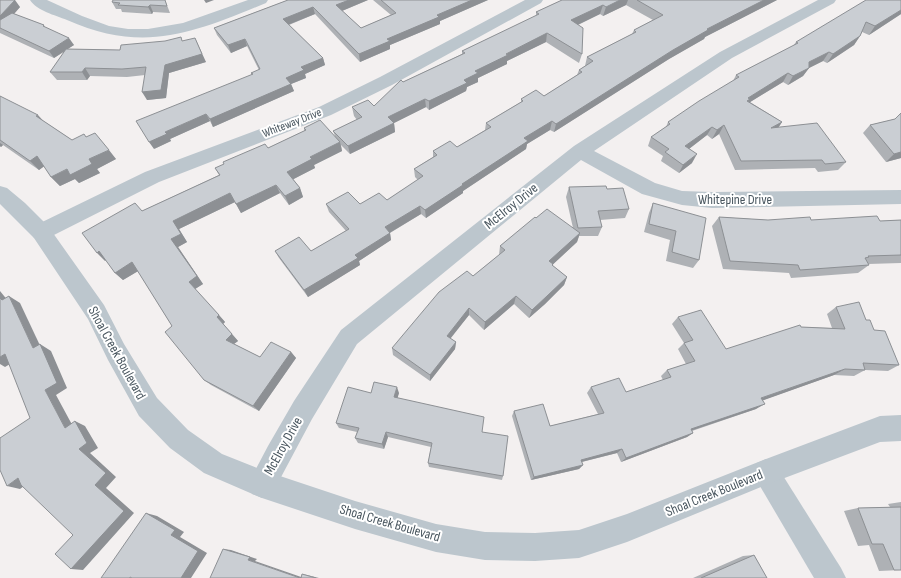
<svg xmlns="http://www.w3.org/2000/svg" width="901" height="578" font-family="'Sofia Sans Condensed',sans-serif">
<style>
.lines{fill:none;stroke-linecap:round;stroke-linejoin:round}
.minor{fill:#bcc6cd;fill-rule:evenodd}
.tertiary{fill:#bcc6cd;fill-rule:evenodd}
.wall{fill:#aeb1b5}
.shaded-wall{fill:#8d9094}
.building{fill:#caced3;stroke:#8d9094}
.labels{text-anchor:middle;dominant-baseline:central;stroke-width:4;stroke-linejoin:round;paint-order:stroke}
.far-street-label{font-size:12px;fill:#48555e;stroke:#fff}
.street-label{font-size:14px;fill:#48555e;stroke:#fff}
</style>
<rect width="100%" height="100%" fill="#f3f0f0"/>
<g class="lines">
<g class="minor">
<path d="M 30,0 L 47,0 L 82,16 L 109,26 L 128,29 L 148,29 L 183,23 L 248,0 L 268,0 L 266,3 C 193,33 144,54 67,20 C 55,15 37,11 30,0 Z"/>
<path d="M 525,0 L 543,0 L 541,3 L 392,85 L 331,115 L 159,182 L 48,238 L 41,240 L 34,238 L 31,232 L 34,226 L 145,172 L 319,107 L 380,77 Z"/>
<path d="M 818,0 L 836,0 L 834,3 L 732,58 L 594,151 L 655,183 L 682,191 L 712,192 L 901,190 L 901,204 L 712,208 L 682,205 L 642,194 L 581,160 L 357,344 L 312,419 L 272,494 L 262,498 L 252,494 L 248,484 L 268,446 L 294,401 L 341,330 L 574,146 L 720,52 Z"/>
<path d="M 766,459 L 775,463 L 841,568 L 846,578 L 814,578 L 757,481 L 753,472 L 757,463 Z"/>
</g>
<path class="tertiary" d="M 0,186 L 7,188 L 25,203 L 48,226 L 104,305 L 124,344 L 157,398 L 188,430 L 222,454 L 262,470 L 355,501 L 436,524 L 485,532 L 535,533 L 579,530 L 627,514 L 766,459 L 880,416 L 901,415 L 901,441 L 880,442 L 766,485 L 627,542 L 579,558 L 535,561 L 485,560 L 436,552 L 355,529 L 262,498 L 204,473 L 170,448 L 139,416 L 108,360 L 88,319 L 34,238 L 0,204 Z"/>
</g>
<g class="wall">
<path d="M 0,0 L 20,7 L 14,14 L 44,25 L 45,27 L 74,45 L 67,49 L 120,50 L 183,41 L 206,62 L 169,73 L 166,98 L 147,100 L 145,75 L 127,77 L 90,76 L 87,80 L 57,80 L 50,72 L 65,51 L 54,58 L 0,33 Z"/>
<path d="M 165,0 L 170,13 L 153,12 L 152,14 L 122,12 L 121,9 L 116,9 L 112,2 Z"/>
<path d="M 288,0 L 368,0 L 342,11 L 361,28 L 391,15 L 373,0 L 488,0 L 440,21 L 440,24 L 390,45 L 390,49 L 360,62 L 315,14 L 289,25 L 323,58 L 325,65 L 305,74 L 306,78 L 291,84 L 294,91 L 213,127 L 210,121 L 170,139 L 171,141 L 154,149 L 252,75 L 251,73 L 259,70 L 247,46 L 231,53 L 217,35 L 214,28 Z"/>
<path d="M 562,0 L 777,0 L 705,37 L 704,39 L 669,59 L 554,132 L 550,130 L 527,144 L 526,149 L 463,191 L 463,193 L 426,218 L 421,214 L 390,233 L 391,240 L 359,261 L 360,265 L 308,297 L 279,258 L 275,251 L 311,251 L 346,231 L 329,212 L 326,204 L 360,204 L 387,200 L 418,180 L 415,177 L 414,169 L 433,157 L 433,151 L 457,147 L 485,130 L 486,123 L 521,102 L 521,99 L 544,96 L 577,75 L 579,70 L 585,66 L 587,57 L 632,34 L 634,30 L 653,20 L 626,5 L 603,16 L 600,14 L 578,25 L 582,54 L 579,63 L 546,42 L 507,61 L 507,64 L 478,78 L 478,82 L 467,87 L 466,91 L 429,110 L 426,107 L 394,123 L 395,132 L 350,154 L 341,145 L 342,151 L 314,165 L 315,168 L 293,179 L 300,188 L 303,197 L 289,205 L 280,193 L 241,213 L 235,202 L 179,229 L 187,242 L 178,247 L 203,284 L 195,289 L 225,322 L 223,324 L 238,341 L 234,344 L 260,357 L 291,352 L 296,358 L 259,411 L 211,385 L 204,380 L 172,326 L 138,271 L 123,280 L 115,273 L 106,260 L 105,261 L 142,211 L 219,175 L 215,168 L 268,148 L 304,131 L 304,128 L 335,136 L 333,131 L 357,120 L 354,116 L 352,107 L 374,106 L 403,82 L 462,54 L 462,51 L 536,16 L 536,12 Z"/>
<path d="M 901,0 L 901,14 L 869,35 L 862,32 L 860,36 L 854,45 L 827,63 L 823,61 L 809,68 L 803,76 L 788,85 L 783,82 L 750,102 L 782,122 L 778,128 L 846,162 L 838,170 L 818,172 L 815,168 L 735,170 L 719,134 L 712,139 L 707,135 L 689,149 L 692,163 L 679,173 L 661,161 L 663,156 L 648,146 L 651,137 L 666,127 L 668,122 L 733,81 L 736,75 L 793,46 L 796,42 Z"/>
<path d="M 0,96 L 45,122 L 72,140 L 86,137 L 116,159 L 97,169 L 100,173 L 79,183 L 75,179 L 60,186 L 51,177 L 44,166 L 39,170 L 3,145 L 1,147 L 0,146 Z"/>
<path d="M 901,113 L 901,158 L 886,162 L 863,133 L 870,125 L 895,119 Z"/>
<path d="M 569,187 L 607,189 L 629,209 L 625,218 L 600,220 L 602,227 L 598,236 L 579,236 L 577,242 L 553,264 L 553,266 L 567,277 L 564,285 L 545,304 L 529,318 L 514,304 L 484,330 L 469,315 L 450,338 L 456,342 L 455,349 L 430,381 L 393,355 L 392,348 L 473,276 L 499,255 L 500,246 L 536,218 L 573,228 L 566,197 Z"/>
<path d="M 653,203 L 699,260 L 693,268 L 666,261 L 670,240 L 644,232 L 649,213 Z"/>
<path d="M 719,217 L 768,220 L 880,221 L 901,220 L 901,263 L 868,264 L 869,265 L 858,273 L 791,278 L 789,273 L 723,269 L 712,226 Z"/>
<path d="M 836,307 L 866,320 L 899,365 L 888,371 L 865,370 L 854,376 L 834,375 L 763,400 L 756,409 L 692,431 L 693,433 L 687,437 L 621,462 L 617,453 L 582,462 L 583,465 L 579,469 L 531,480 L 512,416 L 514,411 L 550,426 L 598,414 L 587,393 L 591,387 L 626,392 L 663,380 L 661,376 L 667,370 L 686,364 L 678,349 L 684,343 L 672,324 L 678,317 L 726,349 L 801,327 L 832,328 L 827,314 Z"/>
<path d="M 371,393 L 399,393 L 397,398 L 482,432 L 503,476 L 502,480 L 429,467 L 428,463 L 431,447 L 388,437 L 384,449 L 358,443 L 355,438 L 357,432 L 339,428 L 336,423 Z"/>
<path d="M 901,502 L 901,570 L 879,571 L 869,545 L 858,546 L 844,511 L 858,508 L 890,507 L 888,504 Z"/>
<path d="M 754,555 L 767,578 L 693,578 L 743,556 Z"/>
</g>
<g class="shaded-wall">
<path d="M 15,0 L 20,7 L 6,23 L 0,24 L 0,16 Z"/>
<path d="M 204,0 L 214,0 L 206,3 Z"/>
<path d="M 349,0 L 368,0 L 337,13 L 336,5 Z"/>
<path d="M 472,0 L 488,0 L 440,21 L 440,24 L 390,45 L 390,49 L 360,62 L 359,54 L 387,39 L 437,15 Z"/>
<path d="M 620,0 L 628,0 L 626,5 L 603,16 L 606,7 Z"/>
<path d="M 764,0 L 777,0 L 705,37 L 704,39 L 669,59 L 554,132 L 556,124 L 673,50 L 707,29 Z"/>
<path d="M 150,5 L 153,12 L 152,14 L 148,7 Z"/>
<path d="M 603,5 L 600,14 L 569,29 L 571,20 Z"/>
<path d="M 313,7 L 315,14 L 285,26 L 283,19 Z"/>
<path d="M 901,10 L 901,14 L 869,35 L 875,26 Z"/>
<path d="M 547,33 L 546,42 L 507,61 L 507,64 L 478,78 L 478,82 L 467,87 L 466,91 L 429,110 L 429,101 L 464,80 L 475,71 L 506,54 Z"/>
<path d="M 860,36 L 854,45 L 827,63 L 833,54 Z"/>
<path d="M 69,38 L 74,45 L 54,58 L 49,51 Z"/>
<path d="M 195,38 L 206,62 L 169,73 L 166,98 L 147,100 L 142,92 L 165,65 Z"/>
<path d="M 245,39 L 247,46 L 231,53 L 228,45 Z"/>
<path d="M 829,52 L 823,61 L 803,71 L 809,62 Z"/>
<path d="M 323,58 L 325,65 L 305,74 L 306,78 L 291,84 L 294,91 L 213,127 L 210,119 L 286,78 L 301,67 Z"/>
<path d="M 85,68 L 90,76 L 87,80 L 82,72 Z"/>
<path d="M 809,68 L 803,76 L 788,85 L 793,76 Z"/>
<path d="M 788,73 L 783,82 L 747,104 L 748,98 Z"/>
<path d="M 425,99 L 426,107 L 394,123 L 395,132 L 350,154 L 348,146 L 388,117 Z"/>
<path d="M 206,114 L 210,121 L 170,139 L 171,141 L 154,149 L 149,142 L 165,132 Z"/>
<path d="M 38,115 L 46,124 L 36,116 Z"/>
<path d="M 552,121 L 550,130 L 527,144 L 526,149 L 463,191 L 463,193 L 426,218 L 425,210 L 524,138 Z"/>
<path d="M 782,122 L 776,131 L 771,128 Z"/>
<path d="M 724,125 L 719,134 L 712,139 L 717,130 Z"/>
<path d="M 712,127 L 707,135 L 681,155 L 685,146 Z"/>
<path d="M 340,142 L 342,151 L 314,165 L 315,168 L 290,181 L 287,172 L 310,157 Z"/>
<path d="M 0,143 L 3,145 L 1,147 L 0,146 Z"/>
<path d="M 109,150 L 116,159 L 97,169 L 100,173 L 79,183 L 75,179 L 60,186 L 51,177 Z"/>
<path d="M 901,152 L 901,158 L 886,162 L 894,154 Z"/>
<path d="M 697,154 L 692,163 L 679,173 L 683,165 Z"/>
<path d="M 37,156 L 46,165 L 39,170 L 30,161 Z"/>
<path d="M 276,185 L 280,193 L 241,213 L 236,204 Z"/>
<path d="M 300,188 L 303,197 L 289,205 L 285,196 Z"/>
<path d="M 230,193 L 235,202 L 179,229 L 187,242 L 178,247 L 203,284 L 195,289 L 189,282 L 171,239 L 173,221 Z"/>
<path d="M 420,206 L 421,214 L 386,235 L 385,227 Z"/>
<path d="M 390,233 L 391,240 L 359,261 L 360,265 L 308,297 L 304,290 L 355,255 Z"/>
<path d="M 580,233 L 577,242 L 547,270 L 549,261 Z"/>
<path d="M 99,251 L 108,259 L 105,261 L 97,253 Z"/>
<path d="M 132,262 L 140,270 L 123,280 L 115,273 Z"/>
<path d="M 567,277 L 564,285 L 545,304 L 529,318 L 532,310 Z"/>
<path d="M 0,291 L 13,307 L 2,300 L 0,298 Z"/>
<path d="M 9,296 L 20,303 L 44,354 L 33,348 Z"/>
<path d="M 516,296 L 514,304 L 484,330 L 485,322 Z"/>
<path d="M 469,308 L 469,315 L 447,343 L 447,336 Z"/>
<path d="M 219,315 L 225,322 L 223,324 L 217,317 Z"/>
<path d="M 232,334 L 238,341 L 231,346 L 226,340 Z"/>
<path d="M 456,342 L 455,349 L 430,381 L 430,375 Z"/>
<path d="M 40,344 L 51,351 L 67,388 L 56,395 L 76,432 L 65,428 L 45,390 Z"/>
<path d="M 291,352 L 296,358 L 259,411 L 253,406 Z"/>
<path d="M 5,354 L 17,360 L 5,367 L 0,364 L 0,357 Z"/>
<path d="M 845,369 L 834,375 L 753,404 L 761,398 Z"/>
<path d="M 397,387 L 399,393 L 396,403 L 394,397 Z"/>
<path d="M 765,404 L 756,409 L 684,433 L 691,429 Z"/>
<path d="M 75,421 L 85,426 L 98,448 L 90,453 L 116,477 L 106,488 L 134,513 L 83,570 L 71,569 L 95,485 L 79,449 Z"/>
<path d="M 386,432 L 388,437 L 384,449 L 382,444 Z"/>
<path d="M 693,433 L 687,437 L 621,462 L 626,458 Z"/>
<path d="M 622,449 L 617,453 L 577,463 L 581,460 Z"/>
<path d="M 583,465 L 579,469 L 531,480 L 534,477 Z"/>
<path d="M 18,478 L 31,481 L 20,489 L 7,486 Z"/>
<path d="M 146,513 L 157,516 L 184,532 L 180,537 L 207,553 L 191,578 L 181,578 Z"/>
<path d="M 223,549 L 231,550 L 257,559 L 255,561 L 304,578 L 300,578 L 248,560 Z"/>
<path d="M 302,574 L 307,575 L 319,578 L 316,578 Z"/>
</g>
<g class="building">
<path d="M 0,0 L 15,0 L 0,16 Z"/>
<path d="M 113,0 L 165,0 L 167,6 L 150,5 L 148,7 L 118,5 L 120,3 L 112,2 Z"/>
<path d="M 288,0 L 349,0 L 336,5 L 361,28 L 396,13 L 381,0 L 472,0 L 437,15 L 439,17 L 387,39 L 390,41 L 359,54 L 313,7 L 283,19 L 323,58 L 301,67 L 304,70 L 286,78 L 291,84 L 210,119 L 206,114 L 165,132 L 167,134 L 149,142 L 136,121 L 253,74 L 251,73 L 260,69 L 245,39 L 228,45 L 214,28 Z"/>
<path d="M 562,0 L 620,0 L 606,7 L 603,5 L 571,20 L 583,28 L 582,54 L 547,33 L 506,54 L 508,55 L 475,71 L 478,73 L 464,80 L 467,83 L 429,101 L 425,99 L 388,117 L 394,123 L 348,146 L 333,131 L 362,117 L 352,107 L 368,100 L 374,106 L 401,80 L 403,82 L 465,53 L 462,51 L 539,14 L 536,12 Z"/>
<path d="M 637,0 L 764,0 L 707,29 L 708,30 L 673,50 L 556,124 L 552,121 L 524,138 L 528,141 L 462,184 L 463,185 L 425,210 L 420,206 L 385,227 L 390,233 L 355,255 L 358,258 L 304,290 L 275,251 L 299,237 L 311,251 L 349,229 L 326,204 L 348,192 L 360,204 L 379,193 L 387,200 L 423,176 L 414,169 L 437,155 L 433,151 L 450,141 L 457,147 L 491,127 L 486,123 L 523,101 L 521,99 L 536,90 L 544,96 L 582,72 L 579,70 L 593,61 L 587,57 L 636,32 L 634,30 L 663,15 Z"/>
<path d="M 866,0 L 901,0 L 901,10 L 875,26 L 866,22 L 860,36 L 833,54 L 829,52 L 809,62 L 809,68 L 793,76 L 788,73 L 748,98 L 750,99 L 747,101 L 782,122 L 771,128 L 817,123 L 846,162 L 825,164 L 822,160 L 741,161 L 724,125 L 717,130 L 712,127 L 685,146 L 697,154 L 683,165 L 665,152 L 669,149 L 651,137 L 670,124 L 668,122 L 699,101 L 739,77 L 736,75 L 798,43 L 796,42 Z"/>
<path d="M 12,13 L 44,25 L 43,26 L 69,38 L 49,51 L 0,28 L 0,20 Z"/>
<path d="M 181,37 L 182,41 L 195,38 L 202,54 L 165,65 L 161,90 L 142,92 L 146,67 L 122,69 L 85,68 L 82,72 L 50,72 L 66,49 L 120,50 L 121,45 L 165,41 Z"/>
<path d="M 0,96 L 38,115 L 36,116 L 72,140 L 84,134 L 86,137 L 95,133 L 109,150 L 89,159 L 92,164 L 70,175 L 67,169 L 51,177 L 37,156 L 30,161 L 0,140 Z"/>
<path d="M 901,113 L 901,152 L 894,154 L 870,125 L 895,119 Z"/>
<path d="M 320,120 L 340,142 L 310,157 L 312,159 L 287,172 L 300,188 L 285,196 L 276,185 L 236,204 L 230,193 L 173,221 L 181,234 L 171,239 L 197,276 L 189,282 L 219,315 L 217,317 L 232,334 L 226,340 L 260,357 L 271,342 L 291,352 L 253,406 L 204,380 L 165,332 L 172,326 L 132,262 L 115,273 L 99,251 L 97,253 L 82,233 L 135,203 L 142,211 L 220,175 L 215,168 L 224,164 L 223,162 L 265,144 L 268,148 L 306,130 L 304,128 Z"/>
<path d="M 606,186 L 607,189 L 623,188 L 629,209 L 598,211 L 602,227 L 578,228 L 569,187 Z"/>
<path d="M 653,203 L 706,218 L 699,260 L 672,252 L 676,231 L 649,224 Z"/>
<path d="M 547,209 L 580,233 L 549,261 L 553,264 L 552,265 L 567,277 L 547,296 L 532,310 L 516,296 L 485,322 L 469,308 L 447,336 L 456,342 L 430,375 L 392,348 L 439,292 L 467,271 L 473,276 L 505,250 L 500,246 L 535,217 L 536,218 Z"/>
<path d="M 877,216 L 880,221 L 901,220 L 901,255 L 868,256 L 869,257 L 865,258 L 869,265 L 800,270 L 798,265 L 730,261 L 719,217 L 768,220 L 810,217 L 811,220 Z"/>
<path d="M 9,296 L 33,348 L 40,344 L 57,383 L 45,390 L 65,428 L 75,421 L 87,443 L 79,449 L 106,473 L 95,485 L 124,511 L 71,569 L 55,554 L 73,535 L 21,485 L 18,478 L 7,486 L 0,470 L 0,438 L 30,418 L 5,354 L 0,357 L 0,298 L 2,300 Z"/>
<path d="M 859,302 L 866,320 L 870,320 L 874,330 L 885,331 L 899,365 L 863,363 L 865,370 L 845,369 L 761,398 L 765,404 L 691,429 L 693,433 L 626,458 L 622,449 L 581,460 L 583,465 L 534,477 L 514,411 L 543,404 L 550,426 L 604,413 L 591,387 L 619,378 L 626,392 L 671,377 L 667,370 L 695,361 L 684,343 L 693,340 L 678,317 L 701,310 L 726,349 L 800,325 L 801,327 L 845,329 L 836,307 Z"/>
<path d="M 374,382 L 397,387 L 394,397 L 484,417 L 482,432 L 508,436 L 503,476 L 428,463 L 432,443 L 386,432 L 382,444 L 355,438 L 359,428 L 336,423 L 348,387 L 371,393 Z"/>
<path d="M 901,507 L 901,570 L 894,570 L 883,544 L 872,544 L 858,508 Z"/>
<path d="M 146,513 L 175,530 L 171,535 L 198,551 L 181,578 L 132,578 L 130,577 L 130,578 L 101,578 Z"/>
<path d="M 223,549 L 250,557 L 248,560 L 300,578 L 210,578 Z"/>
<path d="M 754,555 L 767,578 L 701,578 Z"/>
<path d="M 302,574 L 316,578 L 301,578 Z"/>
</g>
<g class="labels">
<g class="far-street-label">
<text transform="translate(292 123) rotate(-21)">Whiteway Drive</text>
</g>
<g class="street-label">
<text x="735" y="199">Whitepine Drive</text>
<text transform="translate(511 206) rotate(-39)">McElroy Drive</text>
<text transform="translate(117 353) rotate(61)">Shoal Creek Boulevard</text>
<text transform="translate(283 446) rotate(-61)">McElroy Drive</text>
<text transform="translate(714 493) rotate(-22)">Shoal Creek Boulevard</text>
<text transform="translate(390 523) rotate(16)">Shoal Creek Boulevard</text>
</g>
</g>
</svg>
